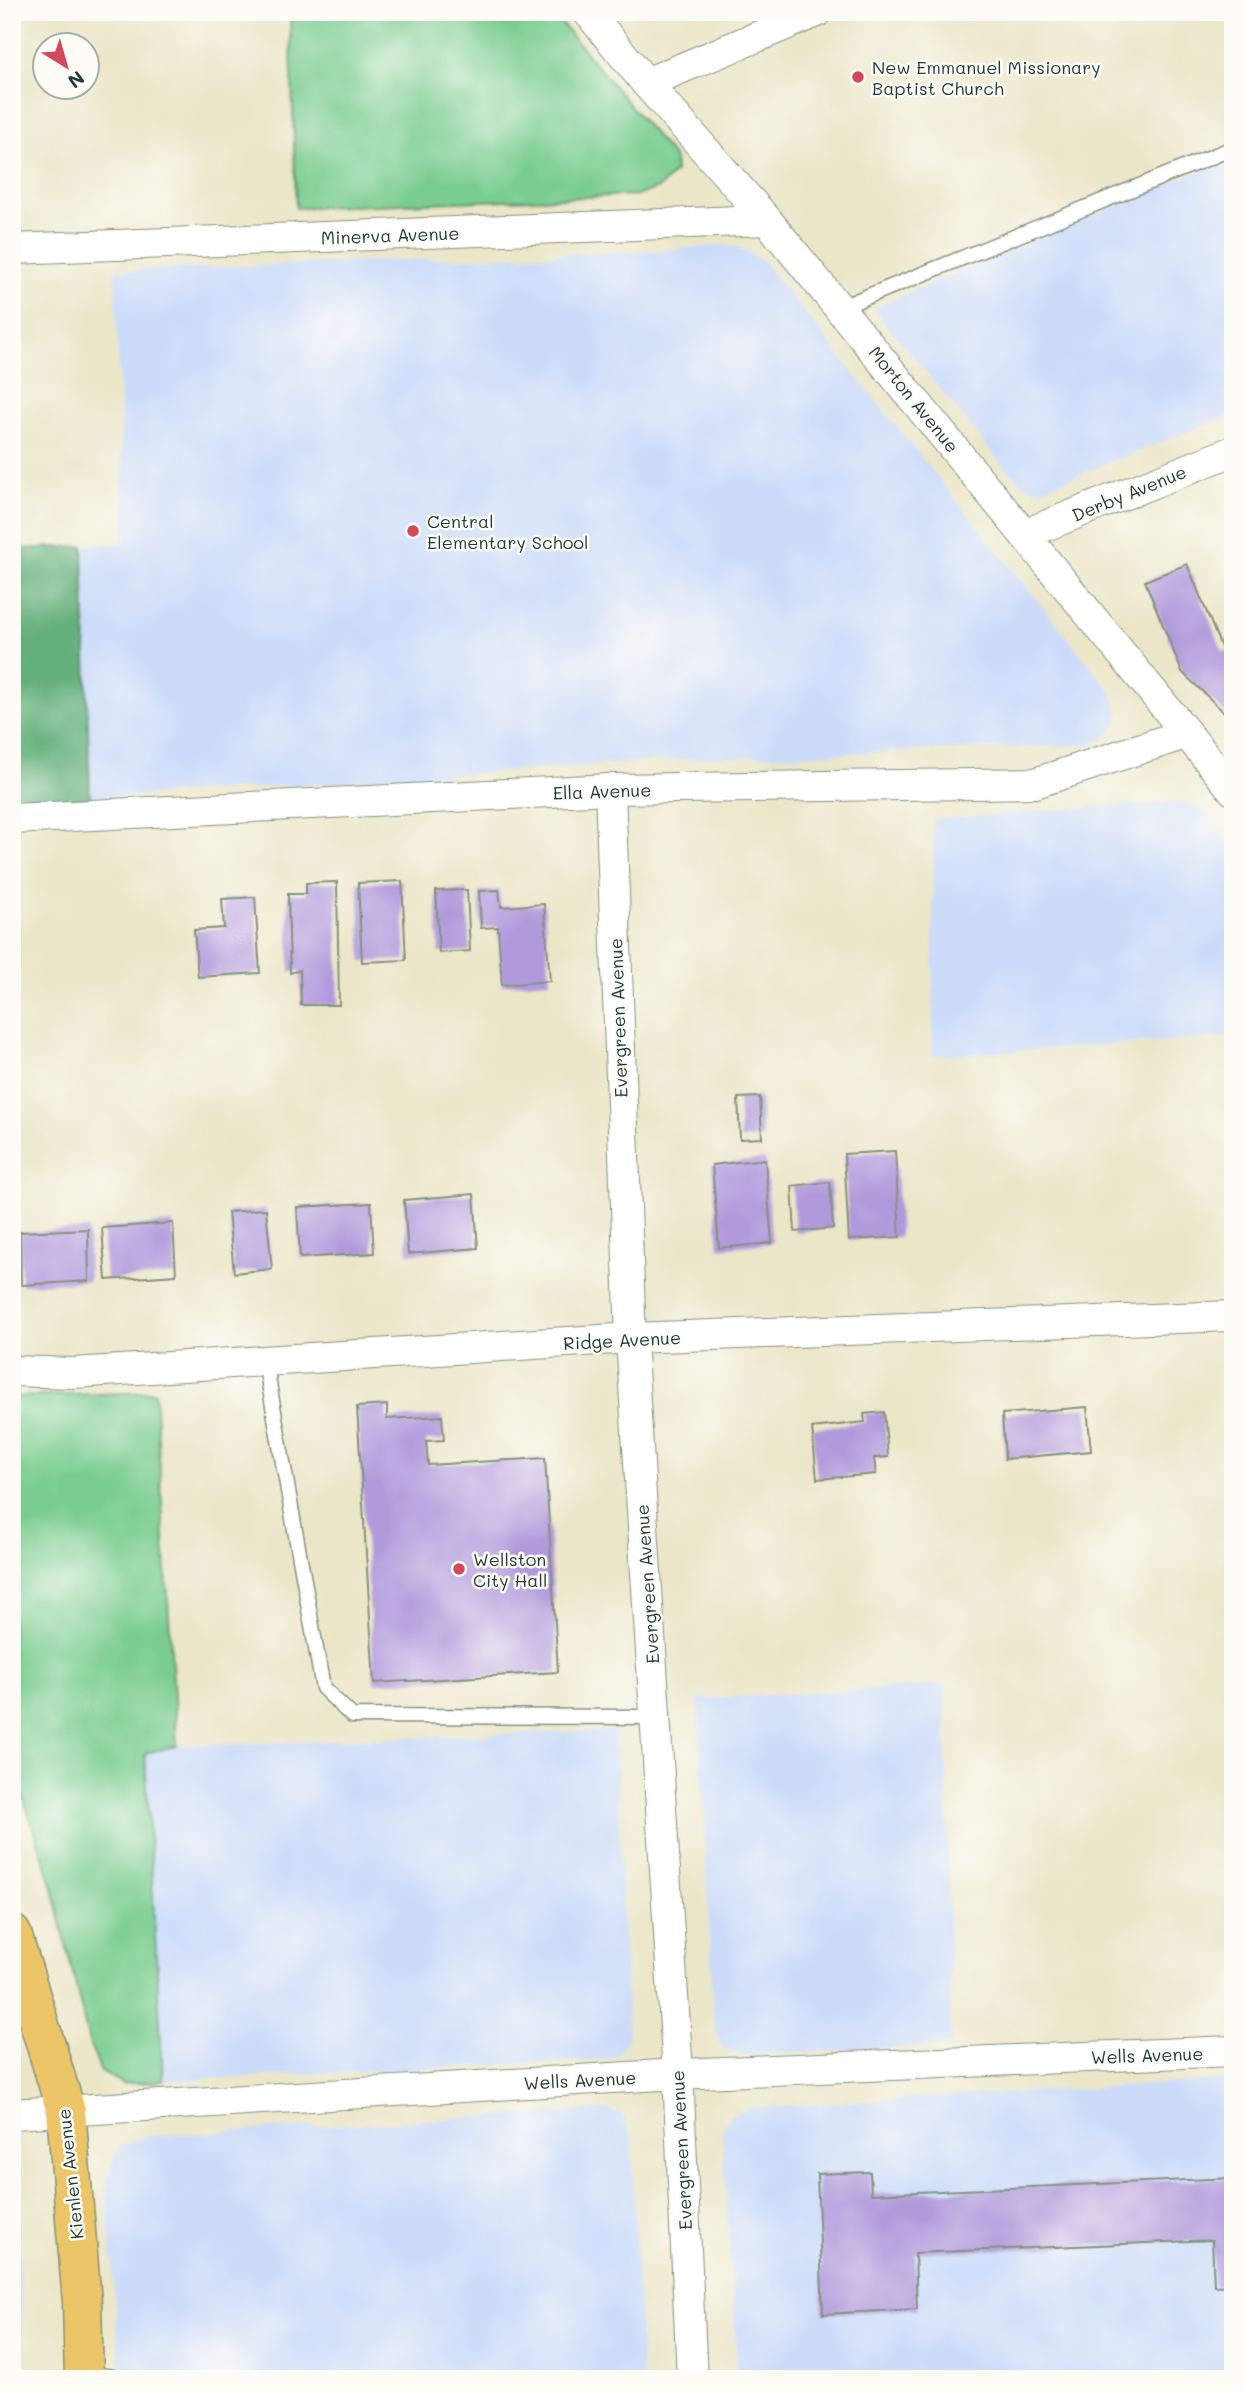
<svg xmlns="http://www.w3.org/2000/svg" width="1245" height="2391" font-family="Mali,sans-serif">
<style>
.built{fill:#cbdbf9}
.green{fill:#7acd90;stroke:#4c8562;stroke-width:2}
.forest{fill:#63b07a;stroke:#417657;stroke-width:2}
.building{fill:#b19adc}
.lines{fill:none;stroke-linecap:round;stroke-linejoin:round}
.lane-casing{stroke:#85927e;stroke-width:17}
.street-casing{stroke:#85927e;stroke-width:32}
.primary-casing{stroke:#85927e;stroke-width:41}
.lane{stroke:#fff;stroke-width:14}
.street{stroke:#fff;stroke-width:30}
.primary{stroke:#edc569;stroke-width:38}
.poi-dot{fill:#d1495b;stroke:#fdfcf7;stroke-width:2.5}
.labels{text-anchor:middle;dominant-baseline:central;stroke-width:5;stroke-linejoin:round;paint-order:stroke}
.poi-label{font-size:18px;fill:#1f3d34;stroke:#fdfcf7;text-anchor:start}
.street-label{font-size:18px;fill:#1f3d34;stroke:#fdfcf7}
</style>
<rect width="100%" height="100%" fill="#fdfcf7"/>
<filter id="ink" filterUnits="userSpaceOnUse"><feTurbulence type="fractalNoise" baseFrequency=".0143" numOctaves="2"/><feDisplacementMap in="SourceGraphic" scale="14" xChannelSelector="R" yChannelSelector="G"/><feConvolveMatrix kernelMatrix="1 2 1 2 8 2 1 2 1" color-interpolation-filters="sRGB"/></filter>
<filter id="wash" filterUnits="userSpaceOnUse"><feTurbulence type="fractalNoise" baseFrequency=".00686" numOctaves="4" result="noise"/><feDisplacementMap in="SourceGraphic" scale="28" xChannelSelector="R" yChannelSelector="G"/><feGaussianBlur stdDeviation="1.57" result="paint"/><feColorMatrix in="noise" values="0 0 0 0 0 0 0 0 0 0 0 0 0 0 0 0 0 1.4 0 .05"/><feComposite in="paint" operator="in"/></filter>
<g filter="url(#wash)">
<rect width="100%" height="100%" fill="#ebe6c8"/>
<g class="built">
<path d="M 1233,156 L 1233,414 L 1039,490 L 1024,485 L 1003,466 L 873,308 Z"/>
<path d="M 724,245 L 743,249 L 763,261 L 1113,694 L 1119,715 L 1113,732 L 1090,745 L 702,758 L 90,799 L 83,546 L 125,543 L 115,271 L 653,251 Z"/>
<path d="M 1168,802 L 1188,804 L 1206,813 L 1233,846 L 1233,1037 L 933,1056 L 933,819 Z"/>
<path d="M 945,1685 L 951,2045 L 741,2055 L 721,2046 L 714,2024 L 698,1699 Z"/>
<path d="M 615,1730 L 628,2037 L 617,2056 L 600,2060 L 163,2081 L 145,1752 L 177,1746 Z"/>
<path d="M 1233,2080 L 1233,2379 L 738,2379 L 722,2131 L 730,2116 L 751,2108 Z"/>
<path d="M 605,2110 L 622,2114 L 631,2135 L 642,2379 L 121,2379 L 106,2189 L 111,2166 L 121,2145 L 149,2136 Z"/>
<path d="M 12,2182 L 17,2205 L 24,2379 L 12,2379 Z"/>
</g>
<g class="green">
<path d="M 290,12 L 552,12 L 674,158 L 675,172 L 659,188 L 638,195 L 296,208 Z"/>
<path d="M 155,1392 L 177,1746 L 145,1753 L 163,2081 L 123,2084 L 100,2070 L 89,2042 L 51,1880 L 12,1764 L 12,1397 Z"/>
</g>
<path class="forest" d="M 83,546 L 90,799 L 12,802 L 12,549 Z"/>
<g id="blocks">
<g class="building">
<path d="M 1187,564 L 1223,652 L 1233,648 L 1233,721 L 1182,672 L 1145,581 Z"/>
<path d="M 402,881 L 406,960 L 362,962 L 358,883 Z"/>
<path d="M 337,882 L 339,1005 L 301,1005 L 300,970 L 290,973 L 288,894 L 306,894 L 306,883 Z"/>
<path d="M 467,890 L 470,951 L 439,953 L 436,891 Z"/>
<path d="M 499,890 L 501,907 L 544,904 L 550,981 L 502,985 L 498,927 L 481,928 L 479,891 Z"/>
<path d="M 255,897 L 260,973 L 198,977 L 194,930 L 224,928 L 222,899 Z"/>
<path d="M 760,1097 L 762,1138 L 740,1139 L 738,1098 Z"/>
<path d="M 895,1151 L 900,1237 L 849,1240 L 844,1154 Z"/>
<path d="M 765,1159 L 772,1243 L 719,1248 L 712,1165 Z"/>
<path d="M 830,1182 L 833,1228 L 795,1232 L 792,1186 Z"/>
<path d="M 474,1194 L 478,1248 L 408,1254 L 404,1200 Z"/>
<path d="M 371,1203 L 374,1253 L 300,1258 L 297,1207 Z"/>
<path d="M 266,1209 L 272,1269 L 234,1273 L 228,1212 Z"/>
<path d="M 173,1223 L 176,1275 L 106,1280 L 102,1228 Z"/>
<path d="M 88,1229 L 89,1281 L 21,1285 L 20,1232 Z"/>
<path d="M 387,1405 L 387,1419 L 442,1416 L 444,1440 L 426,1441 L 428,1465 L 545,1458 L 558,1672 L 374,1683 L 357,1407 Z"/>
<path d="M 1087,1407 L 1091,1451 L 1005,1459 L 1002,1414 Z"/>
<path d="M 884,1412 L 888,1457 L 874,1458 L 876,1474 L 817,1479 L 812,1428 L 865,1422 L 864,1414 Z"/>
<path d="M 870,2172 L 871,2194 L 1233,2178 L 1233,2285 L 1214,2286 L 1212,2240 L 915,2253 L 917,2309 L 823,2314 L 817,2174 Z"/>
</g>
</g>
</g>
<g filter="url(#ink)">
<use href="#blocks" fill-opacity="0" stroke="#85927e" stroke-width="2"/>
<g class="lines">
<g class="lane-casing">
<g id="lane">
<path d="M 839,308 L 1233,148"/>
<path d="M 265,1361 L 323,1688 L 352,1716 L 655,1717"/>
<path d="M 86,2373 L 126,2379"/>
</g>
</g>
<g class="street-casing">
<g id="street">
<path d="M 588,12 L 646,83 L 767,220 L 1233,790"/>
<path d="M 646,83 L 817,12"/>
<path d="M 12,249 L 767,220"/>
<path d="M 1025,534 L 1233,451"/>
<path d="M 610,789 L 631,1338 L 678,2074 L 692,2379"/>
<path d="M 12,819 L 610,789 L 1035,783 L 1185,734"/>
<path d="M 12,1371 L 73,1373 L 631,1338 L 1233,1316"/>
<path d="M 12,2114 L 678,2074 L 1233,2051"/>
</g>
</g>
<g class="primary-casing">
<path id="primary" d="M 12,1934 L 66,2111 L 82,2302 L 84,2379"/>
</g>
<use href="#lane" class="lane"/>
<use href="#street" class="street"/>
<use href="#primary" class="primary"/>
</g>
</g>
<g class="poi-dot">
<circle cx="858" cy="77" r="7"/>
<circle cx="413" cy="531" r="7"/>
<circle cx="459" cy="1569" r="7"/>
</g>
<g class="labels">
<g class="poi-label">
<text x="872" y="67">New Emmanuel Missionary<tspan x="872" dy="21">Baptist Church</tspan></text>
<text x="427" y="521">Central<tspan x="427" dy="21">Elementary School</tspan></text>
<text x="473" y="1559">Wellston<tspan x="473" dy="21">City Hall</tspan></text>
</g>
<g class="street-label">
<text transform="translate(390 235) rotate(-2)">Minerva Avenue</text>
<text transform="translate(914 399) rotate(51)">Morton Avenue</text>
<text transform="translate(1129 493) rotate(-22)">Derby Avenue</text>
<text transform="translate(602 791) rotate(-2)">Ella Avenue</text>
<text transform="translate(618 1018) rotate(-92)">Evergreen Avenue</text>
<text transform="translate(622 1340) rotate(-3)">Ridge Avenue</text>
<text transform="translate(647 1584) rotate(-94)">Evergreen Avenue</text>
<text transform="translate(1147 2055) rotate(-2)">Wells Avenue</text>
<text transform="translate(580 2080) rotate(-3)">Wells Avenue</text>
<text transform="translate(681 2150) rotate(-93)">Evergreen Avenue</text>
<text transform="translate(70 2174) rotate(-96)">Kienlen Avenue</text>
</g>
</g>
<rect width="1245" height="2391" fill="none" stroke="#fdfcf7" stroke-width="42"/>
<g transform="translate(66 66) rotate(143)"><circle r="33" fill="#fdfcf7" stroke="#a4b0a9" stroke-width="2"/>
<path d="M0-5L12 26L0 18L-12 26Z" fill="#d1495b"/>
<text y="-10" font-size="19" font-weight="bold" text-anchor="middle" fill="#1f3d34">N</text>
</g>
</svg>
